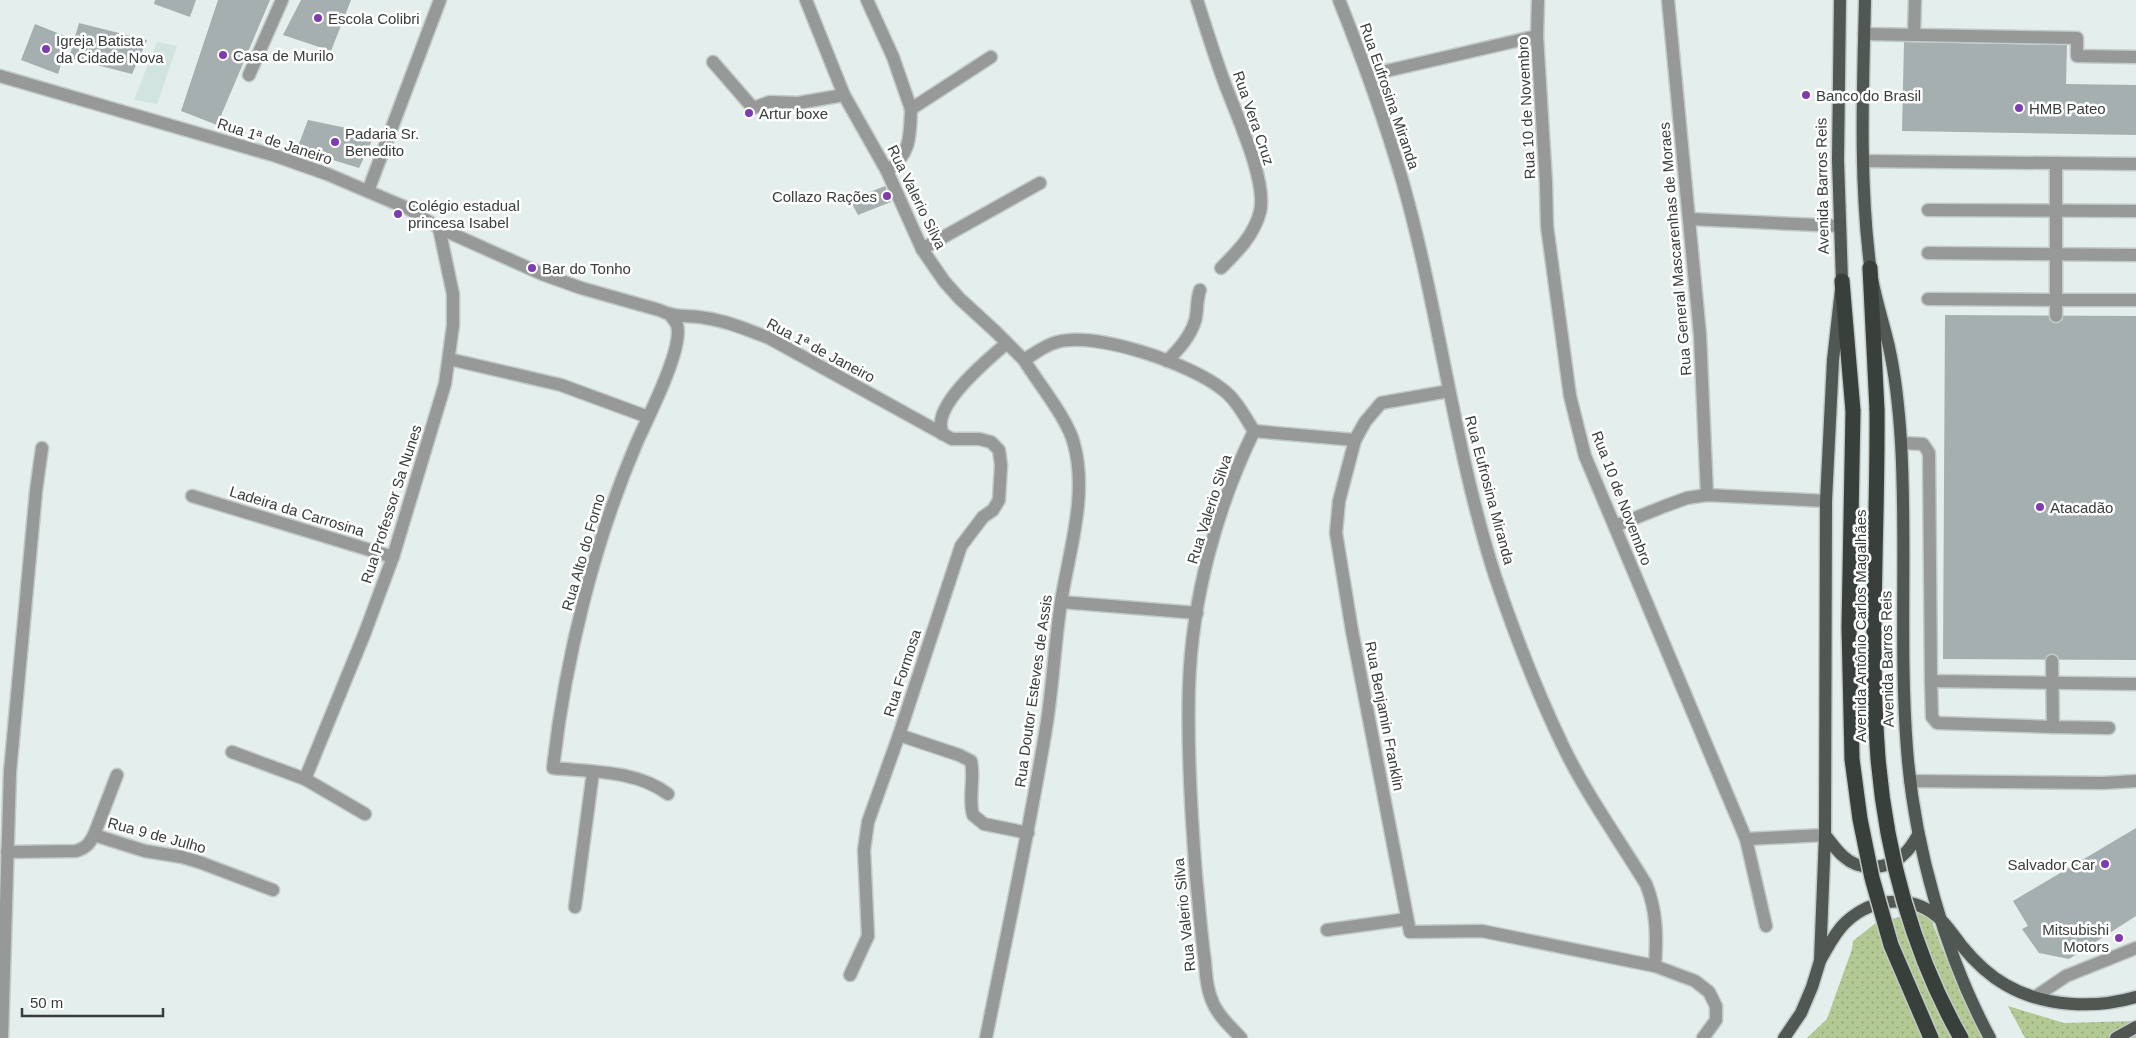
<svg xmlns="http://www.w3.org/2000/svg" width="2136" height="1038" font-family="Arial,sans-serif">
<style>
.built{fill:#d1e4df}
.grass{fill:url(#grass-dots)}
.building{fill:#a5afb0}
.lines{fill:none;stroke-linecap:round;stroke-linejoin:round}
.minor-casing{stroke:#c2cac9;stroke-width:15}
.major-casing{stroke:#c2cac9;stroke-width:15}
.highway-casing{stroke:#c2cac9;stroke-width:18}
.minor{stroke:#969997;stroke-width:12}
.major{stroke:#515752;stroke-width:12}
.highway{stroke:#39403b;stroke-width:15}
.highway-bridge-casing{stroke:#c2cac9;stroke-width:18;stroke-linecap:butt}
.highway-bridge{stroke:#39403b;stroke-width:15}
.poi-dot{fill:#7e3cb0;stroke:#fff;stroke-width:2}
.labels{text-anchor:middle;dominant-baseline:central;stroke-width:5;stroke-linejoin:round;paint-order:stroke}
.poi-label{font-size:15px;fill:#383c3b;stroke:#fff;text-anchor:start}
.street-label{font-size:15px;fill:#383c3b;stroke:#fff}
</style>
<defs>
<pattern id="grass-dots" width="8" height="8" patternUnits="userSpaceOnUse" patternTransform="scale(1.25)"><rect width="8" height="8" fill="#b2c993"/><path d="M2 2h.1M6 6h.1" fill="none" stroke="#92a479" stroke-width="1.8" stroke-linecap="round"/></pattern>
</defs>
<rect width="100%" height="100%" fill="#e4eeec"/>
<path class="built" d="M 157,42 L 177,46 L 157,104 L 134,100 Z"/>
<g class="grass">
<path d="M 1928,911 L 1946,958 L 1990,1038 L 1807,1038 L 1827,1019 L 1852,949 L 1853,941 L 1877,922 Z"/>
<path d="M 2008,1006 L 2064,1023 L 2136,1021 L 2136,1038 L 2025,1038 Z"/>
</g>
<g class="building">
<path d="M 155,0 L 196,0 L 190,17 L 154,4 Z"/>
<path d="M 218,0 L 270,0 L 217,125 L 181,111 Z"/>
<path d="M 301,0 L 351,0 L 331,51 L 283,35 Z"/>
<path d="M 79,23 L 147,40 L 132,74 L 69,58 Z"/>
<path d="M 35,24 L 70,38 L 58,74 L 21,60 Z"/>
<path d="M 1904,42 L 2067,45 L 2066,84 L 2136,85 L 2136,135 L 1902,131 Z"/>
<path d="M 308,120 L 375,134 L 359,168 L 297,149 Z"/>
<path d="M 885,186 L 891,202 L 858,215 L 850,200 Z"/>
<path d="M 1945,315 L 2136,316 L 2136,660 L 1943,659 Z"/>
<path d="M 2136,828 L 2136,916 L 2069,959 L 2039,953 L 2022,929 L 2028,926 L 2013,901 Z"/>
</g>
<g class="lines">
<g class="minor-casing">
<g id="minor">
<path d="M 806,0 L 844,95 L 887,171 L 922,249 L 944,281 L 959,298 L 996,332 L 1024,360 C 1034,354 1045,345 1057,342 C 1097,331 1190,364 1222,389 C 1236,399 1245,417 1254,431"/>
<path d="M 867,0 L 893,57 L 911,109"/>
<path d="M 1197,0 C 1205,25 1213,51 1222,76 C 1233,108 1268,180 1260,212 C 1254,235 1238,251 1221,268"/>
<path d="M 1339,0 C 1363,60 1385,121 1403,183 C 1440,314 1454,450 1496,579 C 1515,635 1537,692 1563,746 C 1586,794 1618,838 1646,884 C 1657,911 1657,937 1655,966"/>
<path d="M 1538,0 L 1537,36 L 1546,183 L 1547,226 L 1570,396 L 1585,456 L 1746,839 L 1766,926"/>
<path d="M 1668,0 L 1700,335 L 1707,495"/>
<path d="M 1864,34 L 2077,38 L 2077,56 L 2136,57"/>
<path d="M 1914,35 L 1915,0"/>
<path d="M 713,62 L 753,108 L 770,102 L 798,103 L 844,95"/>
<path d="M 249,75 L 282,0"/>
<path d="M 1369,75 L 1537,36"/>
<path d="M 0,76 L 276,156 L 327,174 L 407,208 L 439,228 L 542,274 L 581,288 L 659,310 C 675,318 689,315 705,318 C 727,321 748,330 769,338 L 952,439 L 979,439 L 991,442 L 999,450 L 1001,465 L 999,500 L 993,510 L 983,517 L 961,546 L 899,735 L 868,822 L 864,850 L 868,936 L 850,975"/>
<path d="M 1863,161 L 2136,164"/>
<path d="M 2056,163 L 2056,300 L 2136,300"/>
<path d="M 887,171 C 911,154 910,137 911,109 L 991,57"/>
<path d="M 368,191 L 440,0"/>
<path d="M 1928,210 L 2136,211"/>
<path d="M 1690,219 L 1839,226"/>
<path d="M 922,249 L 1040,183"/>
<path d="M 1928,253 L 2136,255"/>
<path d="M 1928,299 L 2056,300 L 2056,316"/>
<path d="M 449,359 L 561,385 L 648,417"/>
<path d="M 1167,361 C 1179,349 1190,337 1195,321 C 1198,311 1196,301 1200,290"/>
<path d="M 1254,431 L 1355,440 L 1339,501 L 1336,533 L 1352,631 L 1410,932 L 1482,931 L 1655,966 L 1695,981 L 1709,992 L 1716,1006 L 1716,1020 L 1703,1038"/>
<path d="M 942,434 C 942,430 940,425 941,422 C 943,397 988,359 1007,343"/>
<path d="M 1355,440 L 1365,422 L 1381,403 L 1449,391"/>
<path d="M 1901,443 L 1923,444 L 1929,453 L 1931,681 L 2136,684"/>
<path d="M 192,496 L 393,557"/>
<path d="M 1615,526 L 1665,506 L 1687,498 L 1707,495 L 1826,501"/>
<path d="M 1061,602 L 1197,613"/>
<path d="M 2052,661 L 2053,727 L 2109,728"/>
<path d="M 1931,681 L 1932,717 L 1937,723 L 2053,727"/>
<path d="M 899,735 L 959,755 L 971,761 C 975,779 968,797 973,815 L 984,824 L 1028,833"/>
<path d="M 232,752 L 305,779 L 365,814"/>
<path d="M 305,779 L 364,635 L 393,557 L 445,384 L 453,325 L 453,294 L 439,228"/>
<path d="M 1910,781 L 2103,783 L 2136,781"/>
<path d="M 668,794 C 636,770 592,772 553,768 C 565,660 594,542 637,442 C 647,419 684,348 677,325 C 676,322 672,318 671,316"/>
<path d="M 94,835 L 145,851 L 182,857 L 199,862 L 273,890"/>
<path d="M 1746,839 L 1825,835"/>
<path d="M 7,852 L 76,851 C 86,848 89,844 94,835 L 117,775"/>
<path d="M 575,907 L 593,772"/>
<path d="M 1327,930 L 1407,919"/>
<path d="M 2035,997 L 2066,976 L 2136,948"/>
<path d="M 2,1038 L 10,772 L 36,491 L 42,448"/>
<path d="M 986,1038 C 1007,933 1030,828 1047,722 C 1053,682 1055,642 1061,602 C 1069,551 1088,495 1074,444 C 1068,419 1038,383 1024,360"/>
<path d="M 1241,1038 C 1231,1027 1219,1017 1213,1003 C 1207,990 1206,976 1205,962 C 1201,934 1199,905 1196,876 C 1191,813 1187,749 1189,686 C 1192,599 1216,509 1254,431"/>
</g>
</g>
<g class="major-casing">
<g id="major">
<path d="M 1865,0 C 1863,88 1859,177 1870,265 C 1873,293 1883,320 1889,347 C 1896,379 1899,410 1901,442 C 1907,544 1899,647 1907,749 C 1914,844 1945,955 1990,1038"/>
<path d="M 1825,835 C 1831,842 1836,850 1843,856 C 1860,872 1888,870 1904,854 C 1910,849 1914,842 1918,835"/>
<path d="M 1821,959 C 1828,947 1835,932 1846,922 C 1874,896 1915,894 1942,921 C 1949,928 1955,937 1961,945 C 1974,961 1988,975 2006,985 C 2044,1007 2095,1009 2136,997"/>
<path d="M 1784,1038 L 1801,1013 L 1812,987 L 1820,961 L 1825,835 L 1826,501 L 1833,360 L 1842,281 L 1838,160 L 1840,0"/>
<path d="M 2116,1038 L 2136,1027"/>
</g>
</g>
<g class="highway-casing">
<g id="highway">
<path d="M 1870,268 L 1877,410"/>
<path d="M 1842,281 L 1853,411"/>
</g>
</g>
<use href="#minor" class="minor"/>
<use href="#major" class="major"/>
<use href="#highway" class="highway"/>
<g class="highway-bridge-casing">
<g id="highway-bridge">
<path d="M 1877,410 C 1878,526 1869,642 1878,758 C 1886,854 1913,954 1961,1038"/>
<path d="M 1853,411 L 1849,627 L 1852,759 L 1860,819 L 1872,878 L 1891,945 L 1931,1038"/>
</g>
</g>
<use href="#highway-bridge" class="highway-bridge"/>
</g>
<g class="poi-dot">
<circle cx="318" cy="18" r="5"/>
<circle cx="46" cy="49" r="5"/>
<circle cx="223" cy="55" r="5"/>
<circle cx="1806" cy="95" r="5"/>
<circle cx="2019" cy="108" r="5"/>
<circle cx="749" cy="113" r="5"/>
<circle cx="335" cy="142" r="5"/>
<circle cx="887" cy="196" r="5"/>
<circle cx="398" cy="214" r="5"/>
<circle cx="532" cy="268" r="5"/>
<circle cx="2040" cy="507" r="5"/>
<circle cx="2105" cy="864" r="5"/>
<circle cx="2119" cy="938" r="5"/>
</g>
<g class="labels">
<g class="poi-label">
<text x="328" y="18">Escola Colibri</text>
<text x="56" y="40">Igreja Batista<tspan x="56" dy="17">da Cidade Nova</tspan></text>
<text x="233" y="55">Casa de Murilo</text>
<text x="1816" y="95">Banco do Brasil</text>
<text x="2029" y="108">HMB Pateo</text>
<text x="759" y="113">Artur boxe</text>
<text x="345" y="133">Padaria Sr.<tspan x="345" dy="17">Benedito</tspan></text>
<text x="877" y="196" text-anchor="end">Collazo Rações</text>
<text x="408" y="205">Colégio estadual<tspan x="408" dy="17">princesa Isabel</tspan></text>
<text x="542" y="268">Bar do Tonho</text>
<text x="2050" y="507">Atacadão</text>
<text x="2095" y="864" text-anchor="end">Salvador Car</text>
<text x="2109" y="929" text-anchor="end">Mitsubishi<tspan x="2109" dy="17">Motors</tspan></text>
</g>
<g class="street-label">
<text transform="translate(1390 96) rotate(71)">Rua Eufrosina Miranda</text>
<text transform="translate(1526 108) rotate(-93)">Rua 10 de Novembro</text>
<text transform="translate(1254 118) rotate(71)">Rua Vera Cruz</text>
<text transform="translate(275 141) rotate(18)">Rua 1ª de Janeiro</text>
<text transform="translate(1822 186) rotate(-91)">Avenida Barros Reis</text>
<text transform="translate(917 197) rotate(64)">Rua Valerio Silva</text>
<text transform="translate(1675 249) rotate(-95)">Rua General Mascarenhas de Moraes</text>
<text transform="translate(821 350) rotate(28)">Rua 1ª de Janeiro</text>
<text transform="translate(1490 490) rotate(75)">Rua Eufrosina Miranda</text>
<text transform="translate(1622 498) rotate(69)">Rua 10 de Novembro</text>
<text transform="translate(391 504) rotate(-72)">Rua Professor Sa Nunes</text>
<text transform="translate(1209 509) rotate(-72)">Rua Valerio Silva</text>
<text transform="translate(297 511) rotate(17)">Ladeira da Carrosina</text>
<text transform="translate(583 552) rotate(-74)">Rua Alto do Forno</text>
<text transform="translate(1860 626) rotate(-90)">Avenida Antônio Carlos Magalhães</text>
<text transform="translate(1887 659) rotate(-91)">Avenida Barros Reis</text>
<text transform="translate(902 673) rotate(-72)">Rua Formosa</text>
<text transform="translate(1033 691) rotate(-82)">Rua Doutor Esteves de Assis</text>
<text transform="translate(1385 716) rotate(79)">Rua Benjamin Franklin</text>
<text transform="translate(157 835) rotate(15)">Rua 9 de Julho</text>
<text transform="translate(1184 915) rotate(-96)">Rua Valerio Silva</text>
</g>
</g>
<path d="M22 1008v8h141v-8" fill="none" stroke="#383c3b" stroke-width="2.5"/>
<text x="30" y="1008" font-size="15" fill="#383c3b" stroke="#ffffff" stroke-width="4" paint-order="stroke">50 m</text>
</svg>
